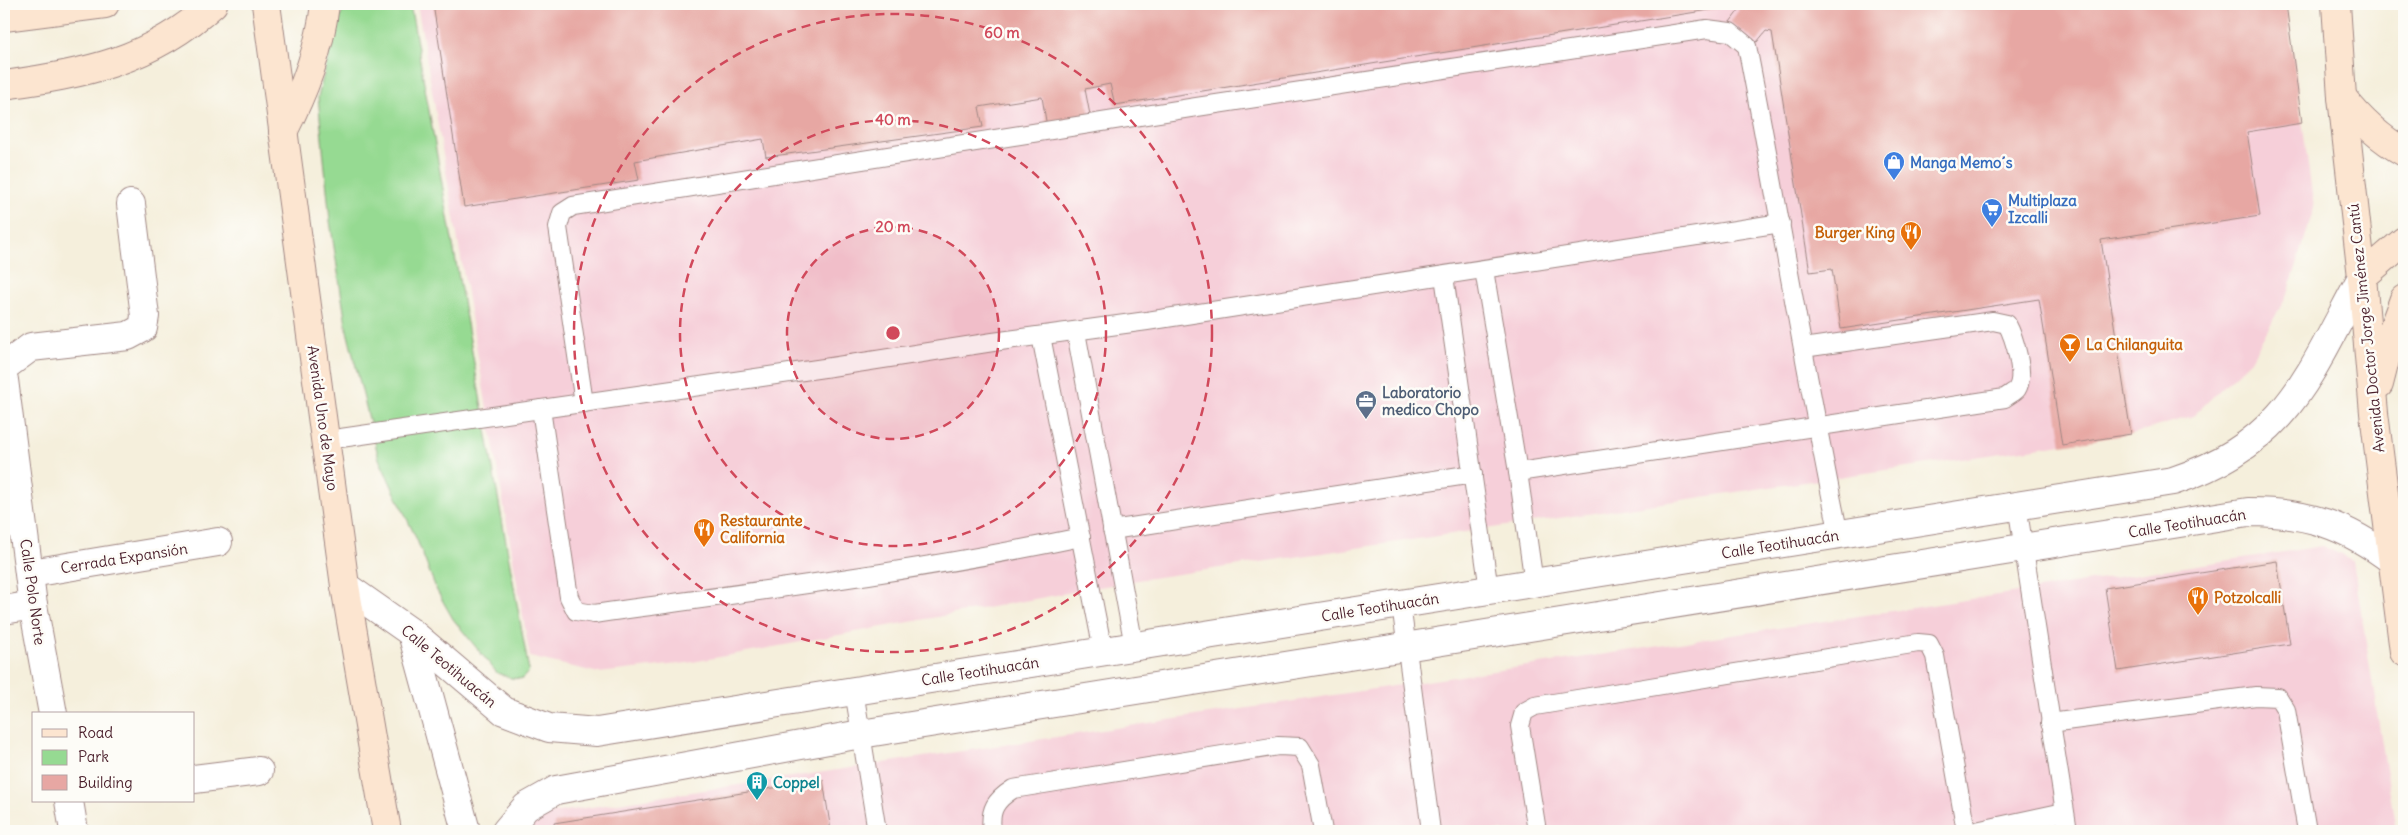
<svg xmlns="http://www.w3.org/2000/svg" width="2408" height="835" font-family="Delius,sans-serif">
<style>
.built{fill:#f6cfd9}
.green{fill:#96da92;stroke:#707c5e}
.building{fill:#e7a7a3}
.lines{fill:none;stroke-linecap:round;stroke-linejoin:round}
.lane-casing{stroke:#a08784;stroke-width:20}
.street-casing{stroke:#a08784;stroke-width:30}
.secondary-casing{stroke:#a08784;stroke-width:30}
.lane{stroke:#fff;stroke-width:18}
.street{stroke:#fff;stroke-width:28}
.secondary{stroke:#fce5d0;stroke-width:28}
.ring{fill:none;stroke:#d1495b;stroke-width:2.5;stroke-dasharray:9 6}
.labels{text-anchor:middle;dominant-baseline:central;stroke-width:5;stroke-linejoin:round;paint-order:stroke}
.shop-label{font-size:15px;font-weight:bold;fill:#366cbe;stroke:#fdfcf7;text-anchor:start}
.food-label{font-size:15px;font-weight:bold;fill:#c56008;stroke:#fdfcf7;text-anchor:start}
.street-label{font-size:15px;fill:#4a1f2b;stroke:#fdfcf7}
.service-label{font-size:15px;font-weight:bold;fill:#4e5e75;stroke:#fdfcf7;text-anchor:start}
.culture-label{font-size:15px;font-weight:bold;fill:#0d838f;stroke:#fdfcf7;text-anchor:start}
.centre{fill:#d1495b;stroke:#fdfcf7;stroke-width:2.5}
.ring-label{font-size:15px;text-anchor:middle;font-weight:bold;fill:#d1495b;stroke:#fdfcf7;stroke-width:5;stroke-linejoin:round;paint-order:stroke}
</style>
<rect width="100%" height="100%" fill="#fdfcf7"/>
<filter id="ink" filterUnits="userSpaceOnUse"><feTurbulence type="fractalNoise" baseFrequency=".02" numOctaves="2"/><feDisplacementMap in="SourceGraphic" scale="10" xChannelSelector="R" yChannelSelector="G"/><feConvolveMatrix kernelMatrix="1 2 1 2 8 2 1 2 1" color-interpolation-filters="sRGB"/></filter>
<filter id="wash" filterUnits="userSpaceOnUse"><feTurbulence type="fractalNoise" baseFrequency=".0096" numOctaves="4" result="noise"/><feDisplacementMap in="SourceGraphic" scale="20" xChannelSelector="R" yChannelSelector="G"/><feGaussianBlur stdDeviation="1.12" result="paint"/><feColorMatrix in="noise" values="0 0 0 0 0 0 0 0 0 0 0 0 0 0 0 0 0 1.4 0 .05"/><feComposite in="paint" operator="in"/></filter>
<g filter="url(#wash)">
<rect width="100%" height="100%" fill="#f5efdc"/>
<g class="built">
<path d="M 417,4 L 2286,4 L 2314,208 L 2289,291 L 2251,360 L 2193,416 L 2131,434 L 1138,580 L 687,663 L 599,673 L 530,657 Z"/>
<path d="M 2323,546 L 2353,561 L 2396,831 L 532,831 L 532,816 Z"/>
</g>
<path class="green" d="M 345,4 L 410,4 L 529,671 L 522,679 L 511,678 L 497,673 L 453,619 L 437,591 L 417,540 L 379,459 L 347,331 L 330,221 L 318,97 L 332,42 Z"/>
<g id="blocks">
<g class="building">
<path d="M 433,4 L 2286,4 L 2302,123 L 2247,132 L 2260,216 L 2101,240 L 2131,434 L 2062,445 L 2039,299 L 1841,329 L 1832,269 L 1810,272 L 1772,32 L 1766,31 L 1757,42 L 1730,22 L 1739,10 L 1734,6 L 1115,105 L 1110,84 L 1085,89 L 1091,120 L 1047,127 L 1042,97 L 979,107 L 983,127 L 766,157 L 763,139 L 635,161 L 639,180 L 464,207 Z"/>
<path d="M 2277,561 L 2290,644 L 2118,671 L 2105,588 Z"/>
<path d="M 823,780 L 831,831 L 555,831 L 554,823 Z"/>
</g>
</g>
</g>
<g filter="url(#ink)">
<use href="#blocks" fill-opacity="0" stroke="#a08784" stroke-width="1"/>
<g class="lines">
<g class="lane-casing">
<g id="lane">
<path d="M 1484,270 L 1518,472 L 1534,583"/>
<path d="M 1444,276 L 1489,590"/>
<path d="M 1076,332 L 1134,646"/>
<path d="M 1041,336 L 1103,651"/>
<path d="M 584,403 L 558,227 L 562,213 L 573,206 L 1190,108 L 1707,29 L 1730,32 L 1747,46 C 1779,209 1805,372 1839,535"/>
<path d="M 541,409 L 569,597 L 576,611 L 594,614 C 757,591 920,571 1081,537"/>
<path d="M 327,440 L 831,367 L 993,342 L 1147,321 L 1781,223"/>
<path d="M 1518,472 L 2005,398 C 2008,395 2015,392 2017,389 C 2026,375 2014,337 2007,324 L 1993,321 L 1803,348"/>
<path d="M 2017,505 L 2068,831"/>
<path d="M 1112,530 L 1473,474"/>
<path d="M 1401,604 L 1431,831"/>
<path d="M 854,691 L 877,831"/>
<path d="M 2050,723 L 2256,696 L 2278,697 L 2286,710 L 2307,831"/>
<path d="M 992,831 C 989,809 996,800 1013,789 L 1278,746 L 1300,747 L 1311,765 L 1323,831"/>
<path d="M 1537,831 L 1520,726 L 1524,712 L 1535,706 L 1918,643 L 1929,644 L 1935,656 L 1966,831"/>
<path d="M 1976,831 L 2064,812"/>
</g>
</g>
<g class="street-casing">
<g id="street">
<path d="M 4,367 L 31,347 L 128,336 L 143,328 L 145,316 L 131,204"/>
<path d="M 4,380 L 33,605 L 53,714"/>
<path d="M 31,573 L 218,542"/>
<path d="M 345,586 L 412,633 L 504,711 L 549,728 L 597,732 L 2173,481 C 2288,443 2308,376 2362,277"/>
<path d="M 4,610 L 33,605"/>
<path d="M 412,633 L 466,831"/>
<path d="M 194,779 L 259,771"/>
<path d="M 69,801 L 74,831"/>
<path d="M 506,831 L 526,807 L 556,790 L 861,734 L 2248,512 C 2307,512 2346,525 2393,561"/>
</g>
</g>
<g class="secondary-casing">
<g id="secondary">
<path d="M 266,4 L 345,586 L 387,831"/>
<path d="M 2336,4 L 2342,97 L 2362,277 L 2374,413 L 2404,652"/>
<path d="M 4,17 L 105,4"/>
<path d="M 4,85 C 84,74 151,61 213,4"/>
<path d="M 2342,97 C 2360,120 2379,138 2404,152"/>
<path d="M 283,132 C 304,91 320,50 325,4"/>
<path d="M 2362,277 L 2404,241"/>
<path d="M 2379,384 L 2393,329 L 2404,299"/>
</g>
</g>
<use href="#lane" class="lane"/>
<use href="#street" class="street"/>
<use href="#secondary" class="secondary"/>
</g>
</g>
<circle cx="893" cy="333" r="106" fill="#d1495b" fill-opacity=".12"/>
<g class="ring">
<circle cx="893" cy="333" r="106"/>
<circle cx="893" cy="333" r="213"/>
<circle cx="893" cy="333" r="319"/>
</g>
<defs>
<g id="shop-pin" transform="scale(1.125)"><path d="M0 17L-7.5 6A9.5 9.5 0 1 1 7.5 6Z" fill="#3f7fe0" stroke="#fdfcf7"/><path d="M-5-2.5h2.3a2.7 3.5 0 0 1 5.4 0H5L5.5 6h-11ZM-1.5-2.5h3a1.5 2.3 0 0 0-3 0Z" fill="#fff"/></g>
<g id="supermarket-pin" transform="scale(1.125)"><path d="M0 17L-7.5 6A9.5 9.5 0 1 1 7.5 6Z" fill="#3f7fe0" stroke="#fdfcf7"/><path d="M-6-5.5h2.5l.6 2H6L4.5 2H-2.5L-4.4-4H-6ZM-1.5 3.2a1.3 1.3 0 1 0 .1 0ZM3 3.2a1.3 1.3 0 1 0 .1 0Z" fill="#fff"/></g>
<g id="restaurant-pin" transform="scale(1.125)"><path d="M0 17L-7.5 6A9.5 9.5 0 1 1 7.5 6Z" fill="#e8710a" stroke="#fdfcf7"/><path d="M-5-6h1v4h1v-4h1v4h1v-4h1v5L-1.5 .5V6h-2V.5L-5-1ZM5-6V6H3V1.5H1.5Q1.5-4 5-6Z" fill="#fff"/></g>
<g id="bar-pin" transform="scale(1.125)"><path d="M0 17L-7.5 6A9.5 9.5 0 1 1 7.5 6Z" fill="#e8710a" stroke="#fdfcf7"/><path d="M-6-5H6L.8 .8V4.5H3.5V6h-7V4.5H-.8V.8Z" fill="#fff"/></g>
<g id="office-pin" transform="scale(1.125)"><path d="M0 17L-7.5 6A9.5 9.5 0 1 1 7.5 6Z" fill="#5c6f8a" stroke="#fdfcf7"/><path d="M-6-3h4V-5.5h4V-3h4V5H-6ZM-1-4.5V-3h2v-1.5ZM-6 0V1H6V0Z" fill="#fff"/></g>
<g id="building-pin" transform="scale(1.125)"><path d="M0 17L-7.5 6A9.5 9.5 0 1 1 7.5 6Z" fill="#0f9aa8" stroke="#fdfcf7"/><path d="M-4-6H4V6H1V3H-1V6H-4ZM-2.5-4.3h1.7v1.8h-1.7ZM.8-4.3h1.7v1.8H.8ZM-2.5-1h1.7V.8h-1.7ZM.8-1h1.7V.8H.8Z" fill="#fff"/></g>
</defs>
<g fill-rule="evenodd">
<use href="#shop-pin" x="1894" y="162"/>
<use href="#supermarket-pin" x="1992" y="209"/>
<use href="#restaurant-pin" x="1911" y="232"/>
<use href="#bar-pin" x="2070" y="344"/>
<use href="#office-pin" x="1366" y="401"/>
<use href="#restaurant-pin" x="704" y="529"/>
<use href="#restaurant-pin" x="2198" y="597"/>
<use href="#building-pin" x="757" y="782"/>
</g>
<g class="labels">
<g class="shop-label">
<text x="1910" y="162">Manga Memo´s</text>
<text x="2008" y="200">Multiplaza<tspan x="2008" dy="17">Izcalli</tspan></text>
</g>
<g class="food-label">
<text x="1895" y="232" text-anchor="end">Burger King</text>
<text x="2086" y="344">La Chilanguita</text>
<text x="720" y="520">Restaurante<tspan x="720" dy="17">California</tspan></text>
<text x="2214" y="597">Potzolcalli</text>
</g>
<g class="street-label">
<text transform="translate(2366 328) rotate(-96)">Avenida Doctor Jorge Jiménez Cantú</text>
<text transform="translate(323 418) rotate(82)">Avenida Uno de Mayo</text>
<text transform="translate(2187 523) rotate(-9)">Calle Teotihuacán</text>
<text transform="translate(1780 544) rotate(-9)">Calle Teotihuacán</text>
<text transform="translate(124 558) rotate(-9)">Cerrada Expansión</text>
<text transform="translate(33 592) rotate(82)">Calle Polo Norte</text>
<text transform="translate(1380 607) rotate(-9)">Calle Teotihuacán</text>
<text transform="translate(449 666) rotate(40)">Calle Teotihuacán</text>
<text transform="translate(980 671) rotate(-9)">Calle Teotihuacán</text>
</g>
<g class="service-label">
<text x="1382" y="392">Laboratorio<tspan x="1382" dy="17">medico Chopo</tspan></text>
</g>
<g class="culture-label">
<text x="773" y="782">Coppel</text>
</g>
</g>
<circle cx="893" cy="333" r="8" class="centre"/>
<g class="ring-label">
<text x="1002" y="38">60 m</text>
<text x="893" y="125">40 m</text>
<text x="893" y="232">20 m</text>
</g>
<rect width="2408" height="835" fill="none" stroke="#fdfcf7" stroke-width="20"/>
<rect x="32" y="712" width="162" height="90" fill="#fdfcf7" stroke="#b5a4a5"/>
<rect x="42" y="729" width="25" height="8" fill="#fce5d0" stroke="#b5a4a5"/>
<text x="78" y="738" font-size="15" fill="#4a1f2b">Road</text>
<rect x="42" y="750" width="25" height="15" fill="#96da92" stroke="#b5a4a5"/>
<text x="78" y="762" font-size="15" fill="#4a1f2b">Park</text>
<rect x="42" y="775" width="25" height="15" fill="#e7a7a3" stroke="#b5a4a5"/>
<text x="78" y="788" font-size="15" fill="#4a1f2b">Building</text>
</svg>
